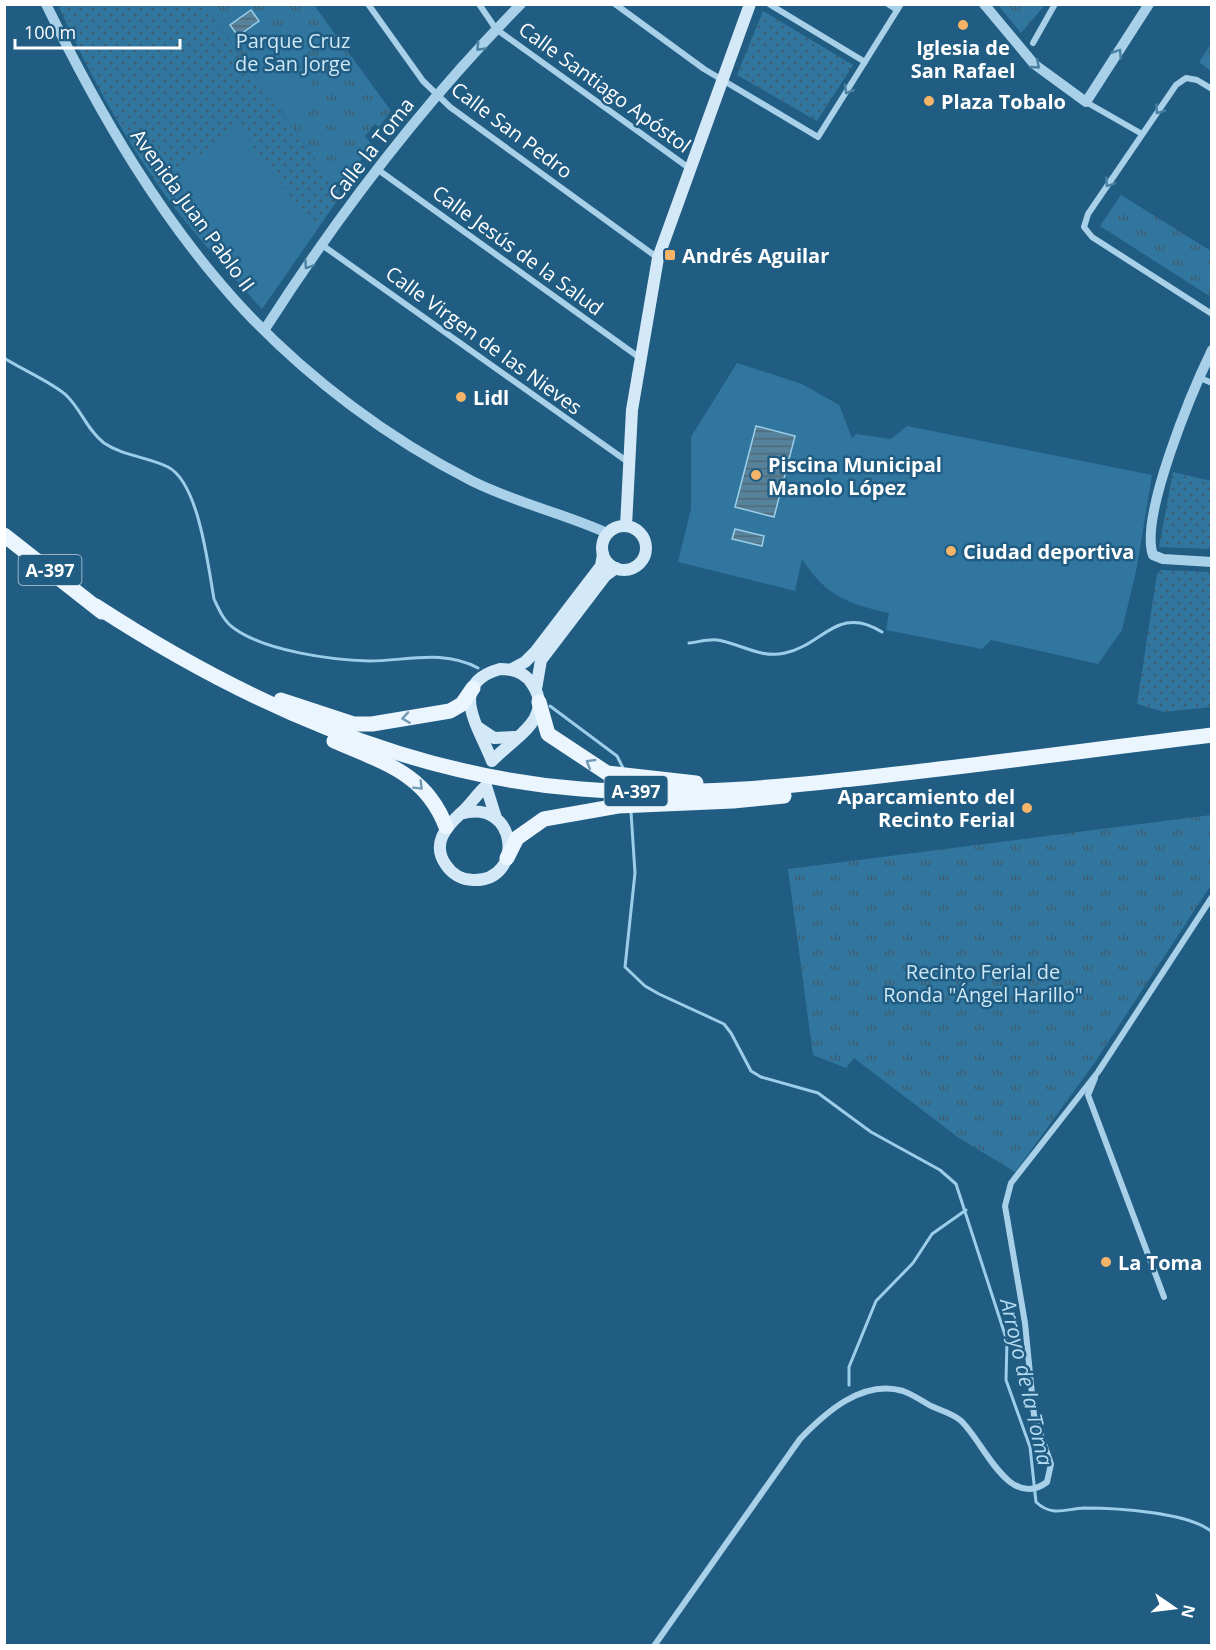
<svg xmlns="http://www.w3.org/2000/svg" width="1216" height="1650" font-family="'Open Sans',sans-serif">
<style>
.grass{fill:url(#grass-dots)}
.park{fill:url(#park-tufts)}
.garden{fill:#30769f}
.water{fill:url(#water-rules);stroke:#9cceea;stroke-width:1.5}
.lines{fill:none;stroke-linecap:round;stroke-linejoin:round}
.stream{stroke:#9cceea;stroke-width:3}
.minor{stroke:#a8d1e9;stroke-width:6}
.tertiary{stroke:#a8d1e9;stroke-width:10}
.secondary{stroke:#d3e9f7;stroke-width:12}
.primary{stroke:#ebf5fe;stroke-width:15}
.oneway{stroke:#4a80a2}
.oneway2{stroke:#729ab4}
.poi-dot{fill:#f6b469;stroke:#215d83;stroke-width:2}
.labels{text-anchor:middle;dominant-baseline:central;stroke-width:5;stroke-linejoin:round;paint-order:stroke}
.shield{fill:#215d83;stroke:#bcceda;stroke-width:1.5}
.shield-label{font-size:18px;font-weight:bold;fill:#fff}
.park-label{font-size:20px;fill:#cce7f6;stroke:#215d83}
.poi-label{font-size:20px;font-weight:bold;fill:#fff;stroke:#215d83;text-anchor:start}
.street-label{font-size:20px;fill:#fff;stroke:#215d83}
.water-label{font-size:21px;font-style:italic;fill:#b3daf0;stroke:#215d83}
</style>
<defs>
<pattern id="grass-dots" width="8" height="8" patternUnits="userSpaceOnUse" patternTransform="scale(1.5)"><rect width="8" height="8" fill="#30769f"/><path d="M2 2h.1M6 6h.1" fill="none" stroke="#3f5f71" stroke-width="1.8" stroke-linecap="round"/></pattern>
<pattern id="park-tufts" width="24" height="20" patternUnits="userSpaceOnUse" patternTransform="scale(1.5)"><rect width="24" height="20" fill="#30769f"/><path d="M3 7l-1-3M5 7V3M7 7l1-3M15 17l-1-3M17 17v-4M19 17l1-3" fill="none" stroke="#3f5f71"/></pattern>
<pattern id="water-rules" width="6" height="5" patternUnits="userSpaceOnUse" patternTransform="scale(1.5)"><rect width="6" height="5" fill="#57829c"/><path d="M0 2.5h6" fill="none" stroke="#526a78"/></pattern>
</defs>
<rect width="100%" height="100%" fill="#215d83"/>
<g class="grass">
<path d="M 65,4 L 203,5 L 338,190 L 341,195 L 262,309 C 236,280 209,250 184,220 C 133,155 93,82 59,7 Z"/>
<path d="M 763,11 L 853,65 L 817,121 L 737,75 Z"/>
<path d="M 1173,472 L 1211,481 L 1211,549 L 1159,547 Z"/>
<path d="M 1161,570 L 1211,572 L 1211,707 L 1164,712 L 1137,704 L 1157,574 Z"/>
</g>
<g class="park">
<path d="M 203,5 L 314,5 L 391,111 L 379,127 L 375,124 L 365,136 L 372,145 L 338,190 Z"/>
<path d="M 998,5 L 1045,5 L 1021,33 Z"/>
<path d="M 1211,44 L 1211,71 L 1199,62 Z"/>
<path d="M 1121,195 L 1211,251 L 1211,297 L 1100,226 Z"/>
<path d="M 1211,815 L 1211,885 L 1095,1062 L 1015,1172 L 959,1138 L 854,1058 L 846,1068 L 813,1055 L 788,869 Z"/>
</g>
<g class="garden">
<path d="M 276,34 L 317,92 L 286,114 L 245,56 Z"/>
<path d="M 238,126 L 316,231 L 262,309 L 184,219 L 159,185 Z"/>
<path d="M 737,363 L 802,384 L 839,405 L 852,438 L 856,434 L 891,439 L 907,426 L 1152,475 L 1137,567 L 1122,630 L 1098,664 L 991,640 L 982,649 L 886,630 L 889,613 C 848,604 826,596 802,559 L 795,591 L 678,562 L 691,509 L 691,437 Z"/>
<path d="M 1041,1013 L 1042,1029 L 1028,1031 L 1026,1015 Z"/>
<path d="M 885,1033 L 887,1049 L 871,1051 L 869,1035 Z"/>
</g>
<g class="water">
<path d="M 251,10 L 259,21 L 238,36 L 230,25 Z"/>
<path d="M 756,426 L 795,436 L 774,517 L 735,507 Z"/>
<path d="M 735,529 L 764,536 L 762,546 L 732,539 Z"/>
</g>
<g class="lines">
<g class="stream">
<path d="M 4,358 C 21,369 55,384 67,396 C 82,411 87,430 104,443 C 123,456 148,457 168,467 C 199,483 208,566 214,599 C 219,610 224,622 235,629 C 266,651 331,660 369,661 C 406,661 443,649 478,668"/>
<path d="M 689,643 C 698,642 708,639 717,640 C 739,643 761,659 785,653 C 823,645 838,604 882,632"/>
<path d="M 550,706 L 617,756 L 623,768"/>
<path d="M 631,812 L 635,873 L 625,967 L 645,986 L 659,994 L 724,1024 L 731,1033 L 751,1071 L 761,1077 L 818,1093 L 871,1132 L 940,1170 L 956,1184 L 1007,1341 L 1006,1380 L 1030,1447 L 1036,1502 C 1052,1517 1065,1509 1084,1508 C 1115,1508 1189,1512 1212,1532"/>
<path d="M 849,1385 L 849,1367 L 876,1301 L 913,1263 L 932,1234 L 966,1210"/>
</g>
<g class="minor">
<path d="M 368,4 L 423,81 L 450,107 L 658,258"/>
<path d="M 479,4 L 496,29 L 689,168"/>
<path d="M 615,4 L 704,69 L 818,137 L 901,4"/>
<path d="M 769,4 L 865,62"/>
<path d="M 888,4 L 897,10"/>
<path d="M 1033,43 L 1055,4"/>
<path d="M 1212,89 L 1197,80 L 1186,78 L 1176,85 L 1088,214 L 1084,227 L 1092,237 L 1212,314"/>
<path d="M 1086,102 L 1142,134"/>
<path d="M 377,169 L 640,358"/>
<path d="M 322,245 L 628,462"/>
<path d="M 1198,377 L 1212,383"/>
<path d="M 1095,1078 L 1088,1095 L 1164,1297"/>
<path d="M 654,1646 L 800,1439 C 825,1413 862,1379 903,1391 C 912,1394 922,1401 931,1406 C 940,1410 953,1414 960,1420 C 982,1438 1008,1512 1047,1482 L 1051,1464 L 1034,1415 L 1025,1323 L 1005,1206 L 1011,1183 L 1098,1072 L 1212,897"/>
</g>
<g class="tertiary">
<path d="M 46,4 C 99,113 162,222 245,311 C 309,379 389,439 472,481 C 516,503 563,513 607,533"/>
<path d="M 984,4 L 1034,64 L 1086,102 L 1149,4"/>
<path d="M 265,329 C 340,212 423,103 521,4"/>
<path d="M 1212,350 C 1193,389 1139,517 1153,555 L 1163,559 L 1212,562"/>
</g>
<g class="secondary">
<path d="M 626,526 L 632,410 L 658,258 L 750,4"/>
<circle cx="624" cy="548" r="22"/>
<path d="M 500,669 C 513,669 525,672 532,684 C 556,718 512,739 492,761 C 479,727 446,684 500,669 Z"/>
<path d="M 512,669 L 525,662 L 536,651 L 601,566 L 603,554"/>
<path d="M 536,689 L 541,660 L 605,576 L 616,568"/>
<path d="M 479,728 L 494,738 L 516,737"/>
<path d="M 460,814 C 518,796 526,882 473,880 C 462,880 452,874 446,865 C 431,844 446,827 461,813 C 470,805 477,794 486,786 L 496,818"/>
</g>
<g class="primary">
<path d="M 4,535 L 102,612"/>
<path d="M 96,606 C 242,701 404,775 581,789 C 683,797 786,787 888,775 C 996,763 1104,748 1212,735"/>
<path d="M 281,700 L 354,724 L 372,724 L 450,711 L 462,704 L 473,688"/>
<path d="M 539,702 L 548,734 L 607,773 L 696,783"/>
<path d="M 334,741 C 382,762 426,773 446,827"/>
<path d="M 507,858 L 517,838 L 544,819 L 618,806 L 733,801 L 784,796"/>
</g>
</g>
<defs><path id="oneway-chevron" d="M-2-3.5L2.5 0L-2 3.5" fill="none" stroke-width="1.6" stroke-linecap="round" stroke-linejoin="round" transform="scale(1.5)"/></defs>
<g class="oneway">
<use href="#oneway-chevron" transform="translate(480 47) rotate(133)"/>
<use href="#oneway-chevron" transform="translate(1118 53) rotate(-57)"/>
<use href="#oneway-chevron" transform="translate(1036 65) rotate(41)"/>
<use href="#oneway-chevron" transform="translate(848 90) rotate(122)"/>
<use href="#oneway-chevron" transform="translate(1159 110) rotate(125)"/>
<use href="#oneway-chevron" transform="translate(1109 183) rotate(124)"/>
<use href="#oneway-chevron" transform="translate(308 265) rotate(124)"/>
</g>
<g class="oneway2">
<use href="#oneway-chevron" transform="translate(406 718) rotate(171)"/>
<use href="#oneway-chevron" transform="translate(590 763) rotate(-149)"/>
<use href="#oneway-chevron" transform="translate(419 786) rotate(45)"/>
</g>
<g class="poi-dot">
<circle cx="963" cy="25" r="6"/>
<circle cx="929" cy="101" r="6"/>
<rect x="664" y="249" width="12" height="12" rx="3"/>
<circle cx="461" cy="397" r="6"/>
<circle cx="756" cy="475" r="6"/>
<circle cx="951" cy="551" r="6"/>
<circle cx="1027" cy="808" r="6"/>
<circle cx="1106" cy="1262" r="6"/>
</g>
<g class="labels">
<g class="shield">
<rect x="18.5" y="555" width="63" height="30" rx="4.5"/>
<rect x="604.5" y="776" width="63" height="30" rx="4.5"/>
</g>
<g class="shield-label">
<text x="50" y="570">A-397</text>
<text x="636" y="791">A-397</text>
</g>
<g class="park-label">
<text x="293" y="40">Parque Cruz<tspan x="293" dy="23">de San Jorge</tspan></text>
<text x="983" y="971">Recinto Ferial de<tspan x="983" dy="23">Ronda "Ángel Harillo"</tspan></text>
</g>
<g class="poi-label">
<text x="963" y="47" text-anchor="middle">Iglesia de<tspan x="963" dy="23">San Rafael</tspan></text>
<text x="941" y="101">Plaza Tobalo</text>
<text x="682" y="255">Andrés Aguilar</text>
<text x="473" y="397">Lidl</text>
<text x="768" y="464">Piscina Municipal<tspan x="768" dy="23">Manolo López</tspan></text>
<text x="963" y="551">Ciudad deportiva</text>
<text x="1015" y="796" text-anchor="end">Aparcamiento del<tspan x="1015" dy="23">Recinto Ferial</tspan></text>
<text x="1118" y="1262">La Toma</text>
</g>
<g class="street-label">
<text transform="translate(605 87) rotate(36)">Calle Santiago Apóstol</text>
<text transform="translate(512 130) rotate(37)">Calle San Pedro</text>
<text transform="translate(371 149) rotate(-52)">Calle la Toma</text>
<text transform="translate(193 210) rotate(54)">Avenida Juan Pablo II</text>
<text transform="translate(518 250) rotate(36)">Calle Jesús de la Salud</text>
<text transform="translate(484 340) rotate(36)">Calle Virgen de las Nieves</text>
</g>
<g class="water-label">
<text transform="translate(1027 1382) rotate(77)">Arroyo de la Toma</text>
</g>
</g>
<rect width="1216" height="1650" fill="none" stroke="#ffffff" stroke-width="12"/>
<g transform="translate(1174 1608) rotate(104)" stroke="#215d83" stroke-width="4.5" paint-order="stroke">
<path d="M0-4.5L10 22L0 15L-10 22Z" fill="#ffffff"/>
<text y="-9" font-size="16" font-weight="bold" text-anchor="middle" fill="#ffffff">N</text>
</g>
<path d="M15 39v9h165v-9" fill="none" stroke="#ffffff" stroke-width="3"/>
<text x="24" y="39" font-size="18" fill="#ffffff" stroke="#215d83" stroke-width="4.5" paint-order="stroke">100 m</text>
</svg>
